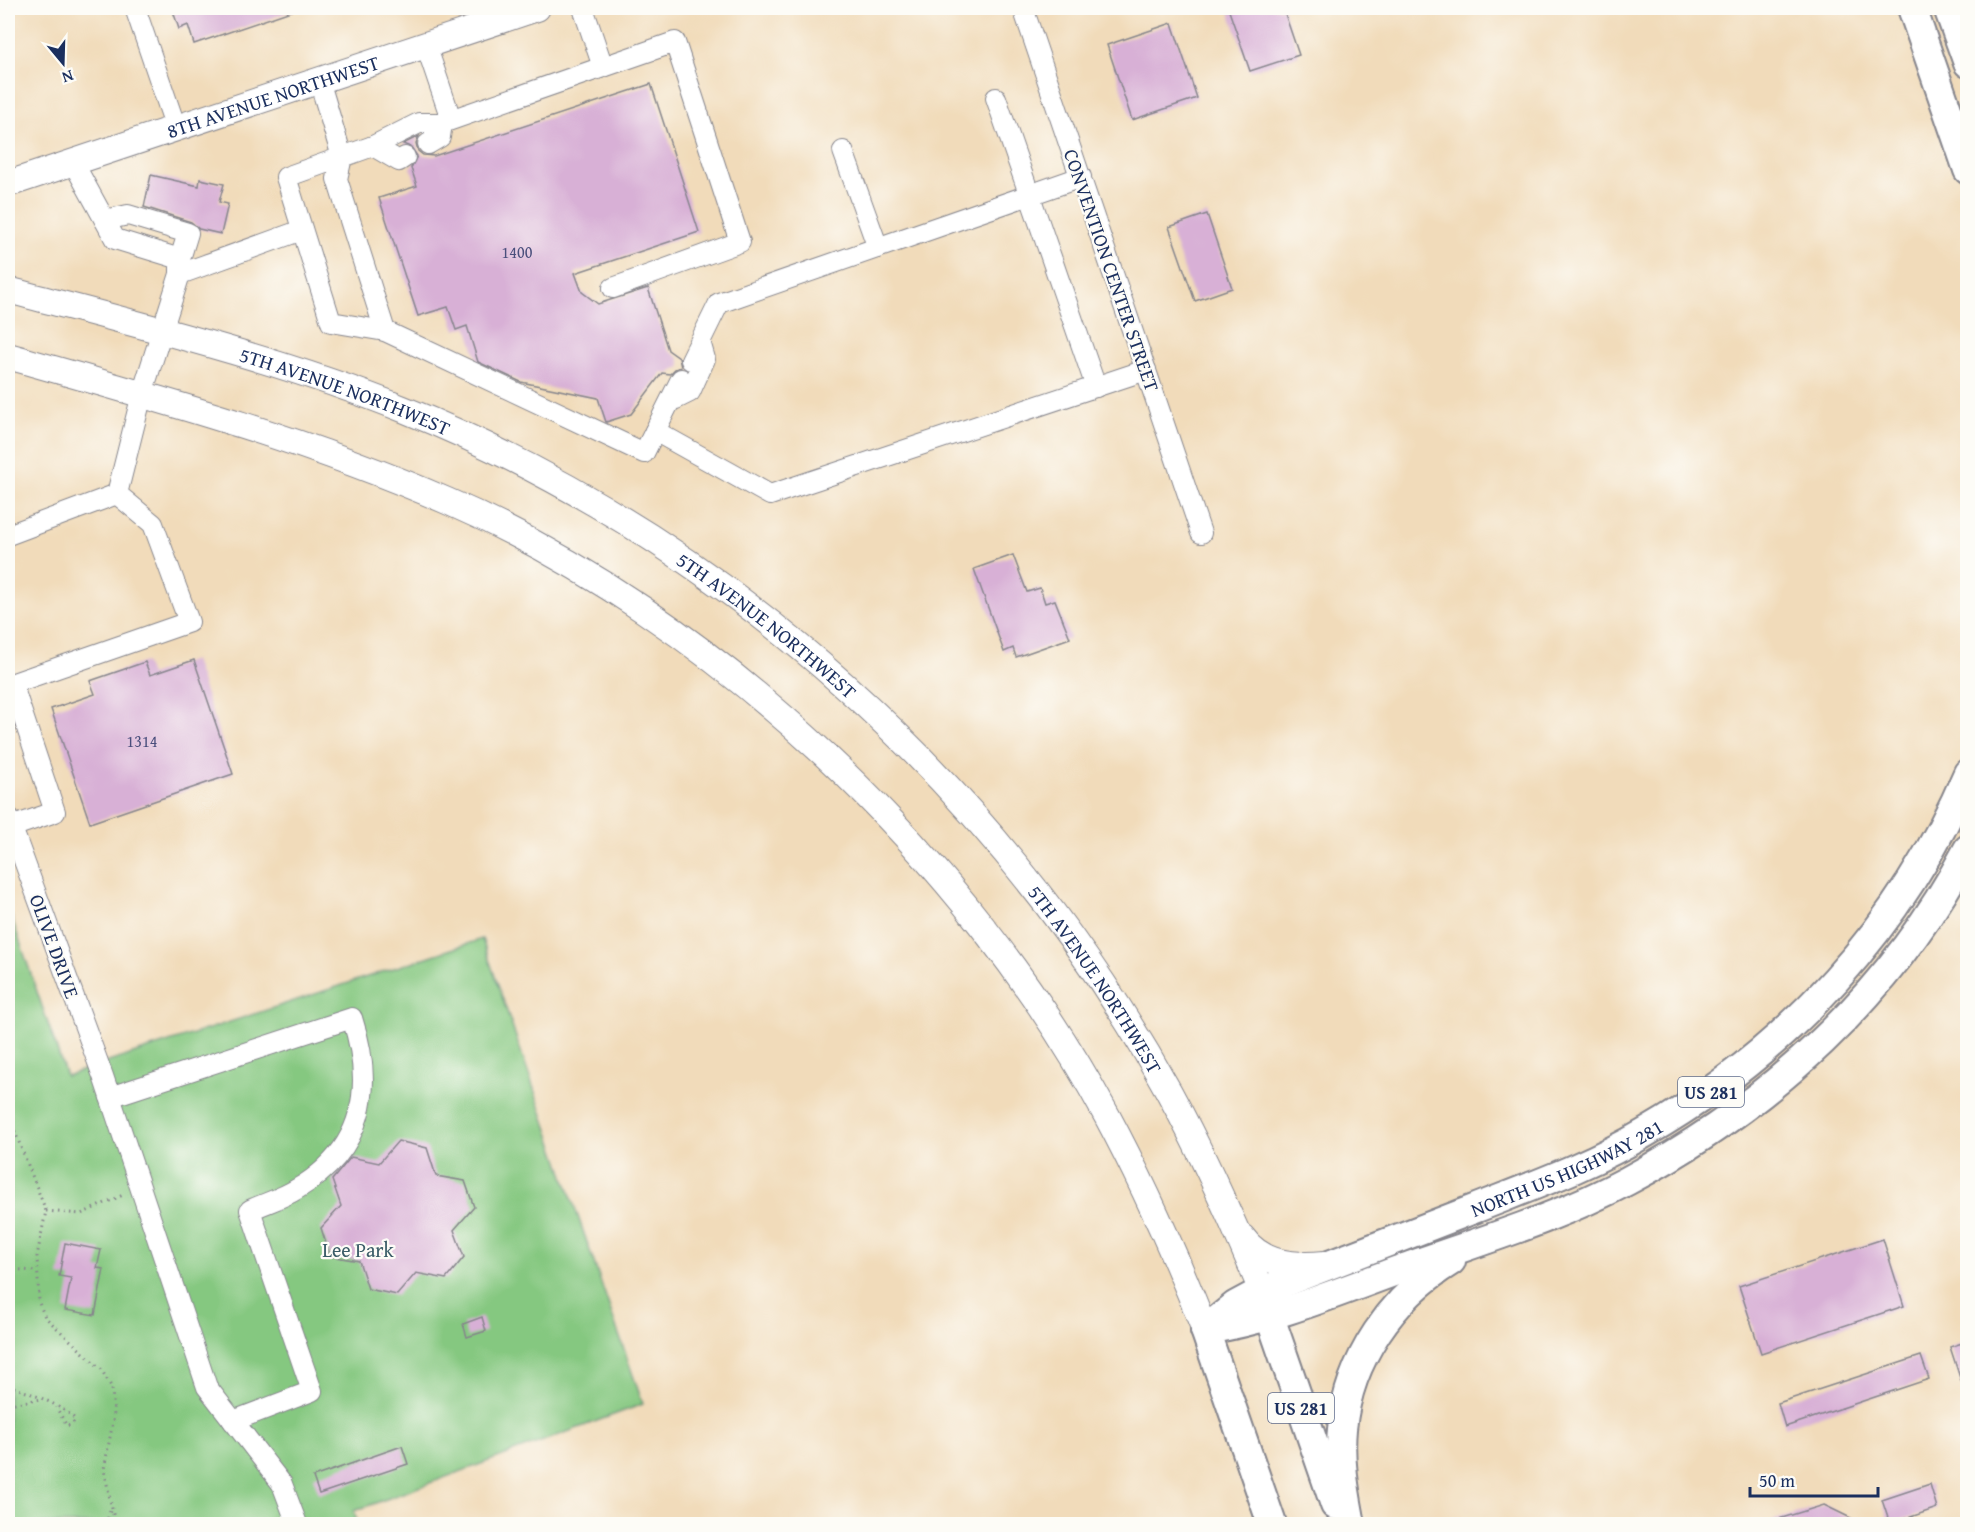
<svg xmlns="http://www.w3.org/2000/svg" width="1975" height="1532" font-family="'Gentium Book Plus',serif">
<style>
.green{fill:#85c880;stroke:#507c6f;stroke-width:1.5}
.building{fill:#d8b0d6}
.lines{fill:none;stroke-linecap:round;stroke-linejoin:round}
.minor-casing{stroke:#86858c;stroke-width:22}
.major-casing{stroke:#86858c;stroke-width:28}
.highway-casing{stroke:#86858c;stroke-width:32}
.path{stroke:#86858c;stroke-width:3;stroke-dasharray:1.5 4.5;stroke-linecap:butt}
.minor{stroke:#fff;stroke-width:20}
.major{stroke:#fff;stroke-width:26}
.highway{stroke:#fff;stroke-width:28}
.labels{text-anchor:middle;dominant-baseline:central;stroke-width:4.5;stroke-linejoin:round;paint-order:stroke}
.number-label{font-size:16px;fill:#4a4f7c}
.shield{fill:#fdfcf7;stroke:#5f6c8c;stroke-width:1.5}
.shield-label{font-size:18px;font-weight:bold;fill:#1b2f5e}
.street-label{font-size:20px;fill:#1b2f5e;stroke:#fdfcf7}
.park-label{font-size:20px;fill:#3b5d68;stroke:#fdfcf7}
</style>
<rect width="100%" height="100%" fill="#fdfcf7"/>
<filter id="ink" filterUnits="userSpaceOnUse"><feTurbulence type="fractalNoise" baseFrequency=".0167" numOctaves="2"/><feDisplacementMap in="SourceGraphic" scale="12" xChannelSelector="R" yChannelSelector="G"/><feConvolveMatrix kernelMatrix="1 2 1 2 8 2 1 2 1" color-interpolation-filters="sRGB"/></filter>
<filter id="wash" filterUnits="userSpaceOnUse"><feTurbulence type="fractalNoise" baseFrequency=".008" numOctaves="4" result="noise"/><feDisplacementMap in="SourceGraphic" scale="24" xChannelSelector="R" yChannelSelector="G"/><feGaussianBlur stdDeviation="1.35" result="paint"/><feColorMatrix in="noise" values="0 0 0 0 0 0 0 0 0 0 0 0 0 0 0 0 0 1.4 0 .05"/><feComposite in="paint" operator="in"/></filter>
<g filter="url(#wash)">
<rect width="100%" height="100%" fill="#f1dbba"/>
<path class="green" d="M 8,907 L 66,1076 L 482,939 L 643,1404 L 354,1511 L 358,1524 L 8,1524 Z"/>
<g id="blocks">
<g class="building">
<path d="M 172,8 L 294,8 L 294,10 L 194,44 L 188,25 L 179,29 Z"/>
<path d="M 1228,8 L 1283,8 L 1299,55 L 1250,71 Z"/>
<path d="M 1172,23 L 1197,98 L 1132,120 L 1107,45 Z"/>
<path d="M 651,84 L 699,232 L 575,273 L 582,292 L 598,304 L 648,288 L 668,350 L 679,358 L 681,367 L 675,369 L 670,374 L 662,373 L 631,414 L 606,422 L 598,398 L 521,382 L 478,362 L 467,326 L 456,330 L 448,307 L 418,316 L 379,198 L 417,186 L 411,168 L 417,156 L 411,147 L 403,144 L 419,136 L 416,143 L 418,151 L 423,155 L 434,156 Z"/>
<path d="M 151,175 L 199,186 L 200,179 L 224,184 L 219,202 L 228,204 L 221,234 L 199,229 L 191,222 L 144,207 Z"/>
<path d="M 1207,214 L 1232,288 L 1195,301 L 1169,227 Z"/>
<path d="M 1013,555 L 1027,592 L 1040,588 L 1045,603 L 1055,600 L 1070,638 L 1016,657 L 1013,648 L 1004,652 L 974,569 Z"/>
<path d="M 194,660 L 233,774 L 90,823 L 51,709 L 95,694 L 90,681 L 145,662 L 150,675 Z"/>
<path d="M 398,1141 L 427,1148 L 436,1176 L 465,1181 L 474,1207 L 454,1230 L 464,1257 L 446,1279 L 416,1273 L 397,1295 L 368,1289 L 359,1261 L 330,1256 L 321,1228 L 341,1206 L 332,1180 L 351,1157 L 379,1163 Z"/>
<path d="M 1883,1239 L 1904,1306 L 1761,1353 L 1739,1286 Z"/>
<path d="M 65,1243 L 101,1250 L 97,1268 L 104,1269 L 95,1315 L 65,1310 L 71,1278 L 59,1276 Z"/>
<path d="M 482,1317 L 486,1331 L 467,1337 L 463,1324 Z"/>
<path d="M 1968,1341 L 1968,1392 L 1965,1393 L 1950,1347 Z"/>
<path d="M 1921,1356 L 1929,1379 L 1785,1427 L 1778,1403 Z"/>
<path d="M 402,1446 L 408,1464 L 319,1494 L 313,1477 Z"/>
<path d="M 1930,1484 L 1937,1508 L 1890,1524 L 1882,1500 Z"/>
<path d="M 1824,1505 L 1863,1524 L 1772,1524 L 1772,1521 Z"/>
</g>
</g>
</g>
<g filter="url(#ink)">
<use href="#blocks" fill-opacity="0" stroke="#86858c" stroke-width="1.5"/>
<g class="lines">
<g class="minor-casing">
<g id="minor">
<path d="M 135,8 L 176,128"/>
<path d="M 583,8 L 603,67"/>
<path d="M 1023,8 L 1201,533"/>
<path d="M 426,45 L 451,119"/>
<path d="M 319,80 L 342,157 L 337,179 L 385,331 L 644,453 L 655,431"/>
<path d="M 996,98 L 1096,387"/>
<path d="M 428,144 L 440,137 L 442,123"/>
<path d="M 373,146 L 399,161 L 405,157"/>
<path d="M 843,151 L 878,248"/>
<path d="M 73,162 L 115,239 L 180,259 L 180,274"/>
<path d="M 105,220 L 128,215 L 188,233 L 180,259"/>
<path d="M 385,331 L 331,322 L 286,177 L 373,146 L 419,123 L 442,123 L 675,42 L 740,242 L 613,288"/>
<path d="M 691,360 L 719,303 L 1081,177"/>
<path d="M 681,379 L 655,431 L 770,495 L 1146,370"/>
<path d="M 676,399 L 690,392 L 705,359 L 701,345"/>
<path d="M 8,535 L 117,494"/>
<path d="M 8,685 L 189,622 L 153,524 L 117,494 L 142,394 L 180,274 L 302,230"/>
<path d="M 8,817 L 103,1076 L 207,1387 L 282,1484 L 297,1524"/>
<path d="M 11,827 L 55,812 L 12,683"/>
<path d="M 110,1097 L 352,1018 C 375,1088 364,1150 297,1189 C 283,1198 265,1203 250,1210 L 312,1391 L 233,1421"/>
</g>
</g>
<g class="major-casing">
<g id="major">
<path id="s1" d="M 8,184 L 537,8"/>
<path id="s2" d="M 8,290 C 140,325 276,358 403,409 C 727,540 1000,787 1169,1092 C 1204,1156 1234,1224 1262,1291"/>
<path d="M 8,356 C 156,398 305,439 447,501 C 716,618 968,858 1107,1116 C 1144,1185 1176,1257 1205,1330"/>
<path d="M 1242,1237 C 1262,1265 1294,1267 1325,1264"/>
</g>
</g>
<g class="highway-casing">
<g id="highway">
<path d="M 1912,8 L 1968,170"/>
<path d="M 1948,8 L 1968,63"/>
<path d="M 1263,1297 L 1335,1505"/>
<path d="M 1211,1329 C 1279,1318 1345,1289 1410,1266 C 1483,1240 1558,1218 1627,1181 C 1770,1105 1892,994 1968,849"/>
<path id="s3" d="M 1205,1330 L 1236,1305 L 1262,1291 C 1333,1264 1403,1236 1474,1209 C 1532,1186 1591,1165 1645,1133 C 1789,1050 1903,926 1968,773"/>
<path d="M 1205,1330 L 1272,1524"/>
<path d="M 1351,1524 C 1345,1493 1339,1461 1342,1429 C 1349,1359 1392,1297 1451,1261"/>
</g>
</g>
<g class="path">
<path d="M 8,1114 L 46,1211 L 37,1256 L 39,1303 L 45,1317 L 101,1369 L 112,1388 L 114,1416 L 104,1469 L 115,1524"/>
<path d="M 46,1211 L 81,1214 L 123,1195"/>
<path d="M 8,1269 L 36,1271"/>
<path d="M 8,1386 C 22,1389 69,1408 75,1420 L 72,1424 L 67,1426 L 56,1407"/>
<path d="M 8,1404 L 42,1399"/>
<path d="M 106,1524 L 110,1511"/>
</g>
<use href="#minor" class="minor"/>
<use href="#major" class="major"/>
<use href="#highway" class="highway"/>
</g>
</g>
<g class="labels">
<g class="number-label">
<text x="517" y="252">1400</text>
<text x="142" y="741">1314</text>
</g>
<g class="shield">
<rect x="1678" y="1077" width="66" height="30" rx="4.5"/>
<rect x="1268" y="1393" width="66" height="30" rx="4.5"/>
</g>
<g class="shield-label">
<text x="1711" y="1092">US 281</text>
<text x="1301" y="1408">US 281</text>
</g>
<g class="street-label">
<text stroke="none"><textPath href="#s1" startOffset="279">8TH AVENUE NORTHWEST</textPath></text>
<text transform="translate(1112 270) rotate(71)">CONVENTION CENTER STREET</text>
<text stroke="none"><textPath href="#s2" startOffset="352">5TH AVENUE NORTHWEST</textPath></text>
<text stroke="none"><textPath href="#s2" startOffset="838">5TH AVENUE NORTHWEST</textPath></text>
<text transform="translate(55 946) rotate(70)">OLIVE DRIVE</text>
<text stroke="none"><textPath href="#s2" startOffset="1324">5TH AVENUE NORTHWEST</textPath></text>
<text stroke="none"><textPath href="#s3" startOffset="398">NORTH US HIGHWAY 281</textPath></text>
</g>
<g class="park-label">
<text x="358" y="1249">Lee Park</text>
</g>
</g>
<rect width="1975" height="1532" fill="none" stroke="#fdfcf7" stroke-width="30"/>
<g transform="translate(63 63) rotate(161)" stroke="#fdfcf7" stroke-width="4.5" paint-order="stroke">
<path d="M0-4.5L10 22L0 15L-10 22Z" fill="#1b2f5e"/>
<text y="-9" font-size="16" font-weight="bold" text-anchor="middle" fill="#1b2f5e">N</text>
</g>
<path d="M1750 1487v9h128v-9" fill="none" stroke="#1b2f5e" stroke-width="3"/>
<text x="1759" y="1487" font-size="18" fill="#1b2f5e" stroke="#fdfcf7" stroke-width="4.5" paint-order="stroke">50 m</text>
</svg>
